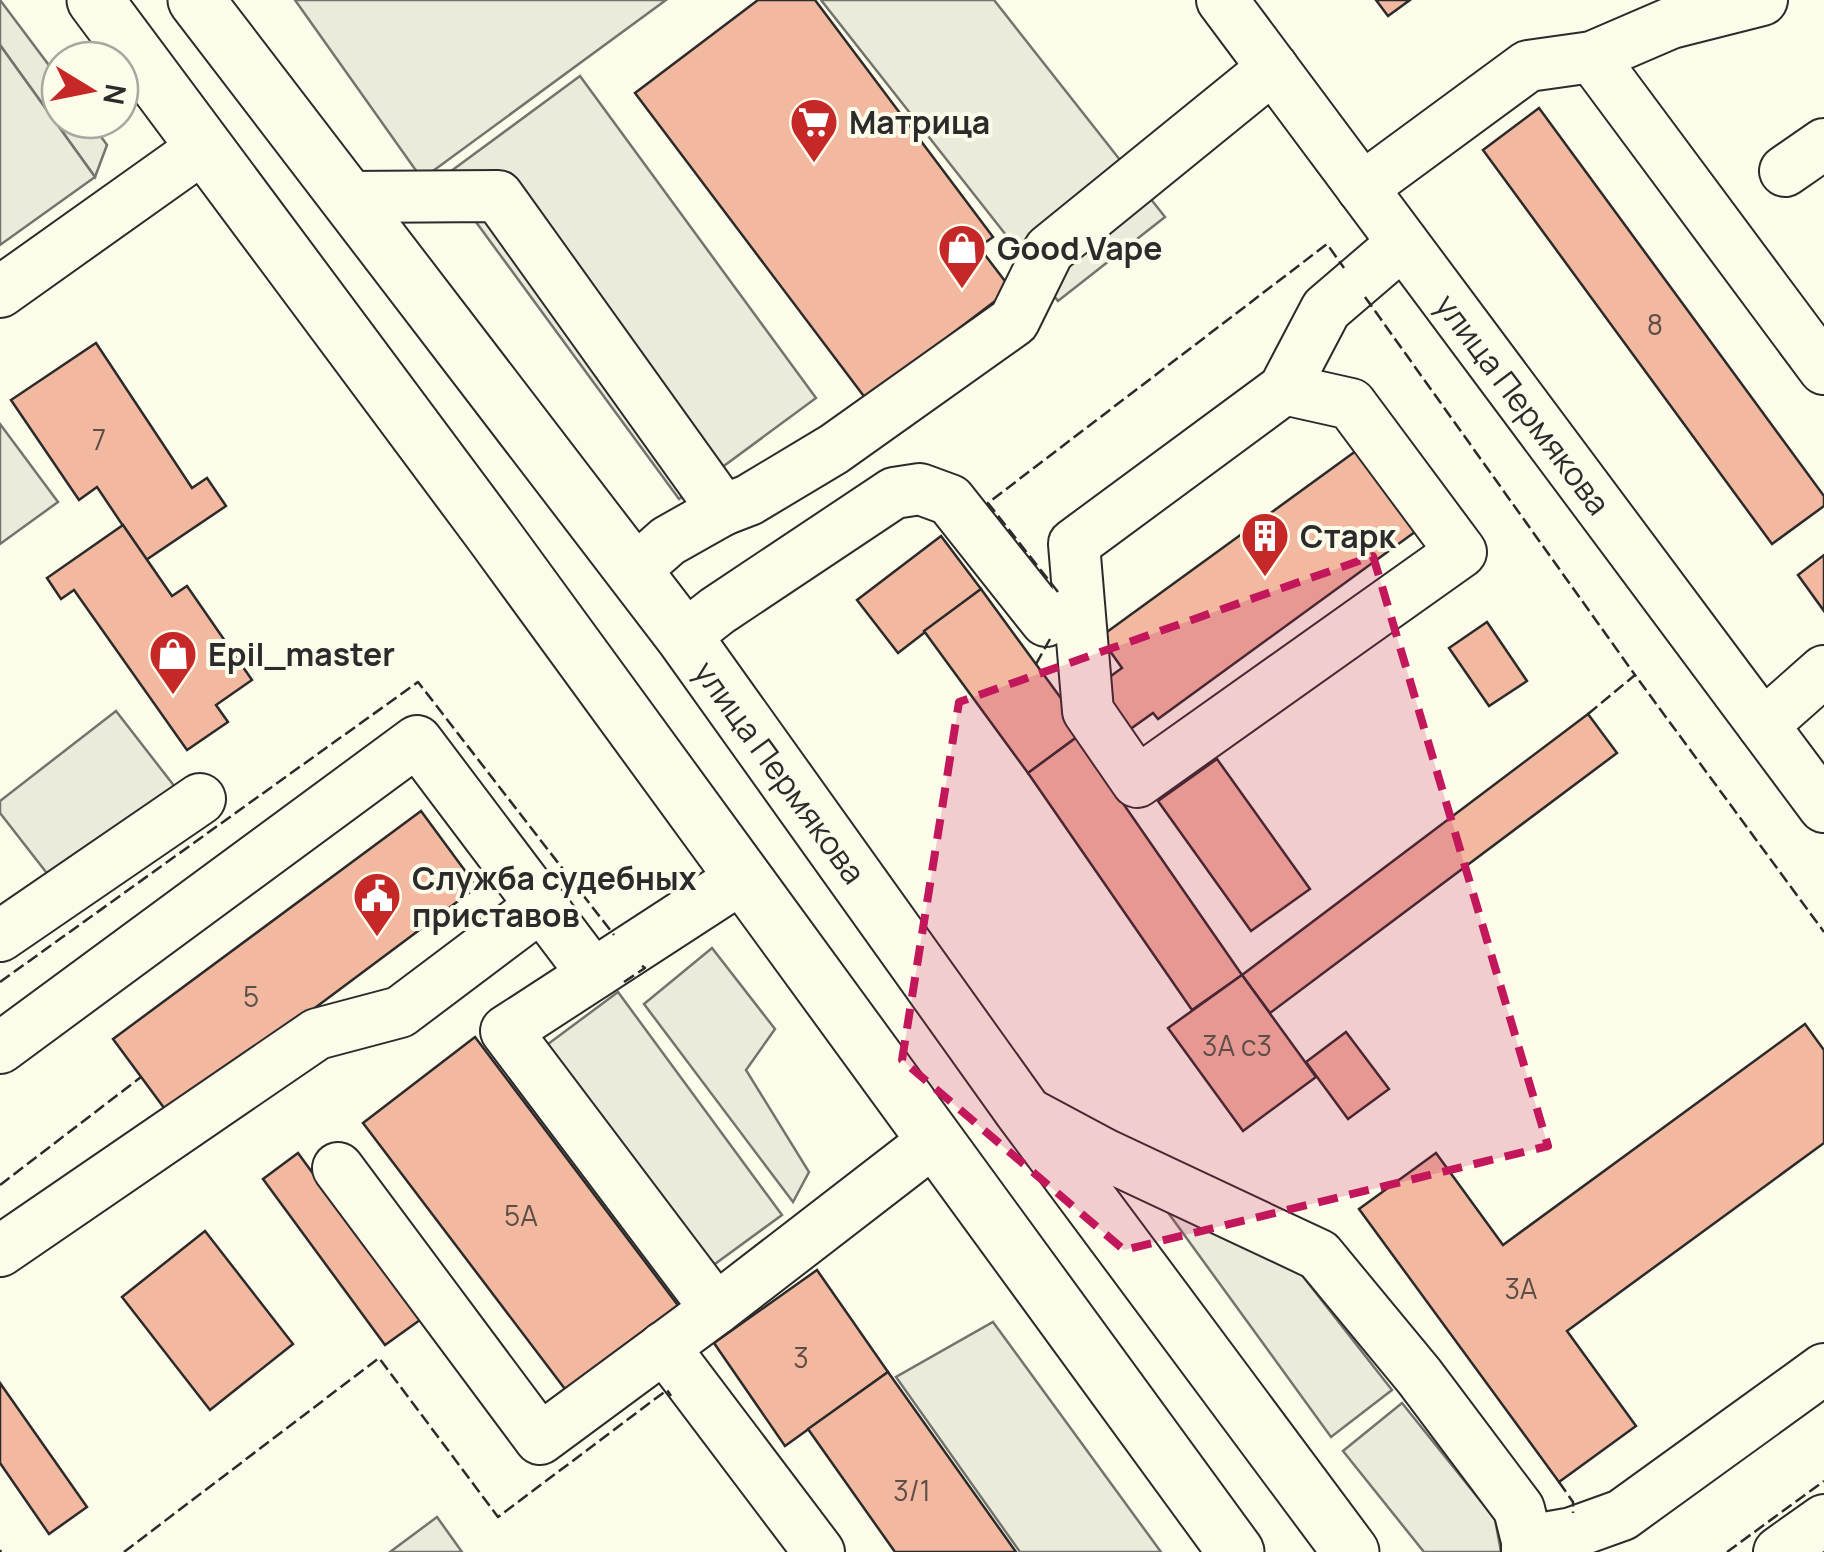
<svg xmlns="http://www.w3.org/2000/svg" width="1824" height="1552" font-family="Manrope,sans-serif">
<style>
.green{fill:#ecebdb;stroke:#74746e;stroke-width:2.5}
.parking{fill:#eceadb;stroke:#74746e;stroke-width:2.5}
.building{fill:#f2b8a0;stroke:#2b2b2b;stroke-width:2.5}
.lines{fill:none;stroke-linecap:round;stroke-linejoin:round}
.minor-casing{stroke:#2b2b2b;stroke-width:54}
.major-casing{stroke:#2b2b2b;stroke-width:59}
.minor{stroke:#fdfbea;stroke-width:50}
.major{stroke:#fdfbea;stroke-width:55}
.fence{stroke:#2b2b2b;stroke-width:2.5;stroke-dasharray:12 5;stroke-linecap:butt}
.marked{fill:#c2185b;fill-opacity:0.2;stroke:#c2185b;stroke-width:8;stroke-dasharray:20 12;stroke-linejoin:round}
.labels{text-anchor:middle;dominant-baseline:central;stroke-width:8;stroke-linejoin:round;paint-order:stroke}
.number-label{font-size:28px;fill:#5d4e48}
.poi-label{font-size:32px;font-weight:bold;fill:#2b2b2b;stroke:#fdfbea;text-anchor:start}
.street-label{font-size:32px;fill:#2b2b2b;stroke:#fdfbea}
</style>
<rect width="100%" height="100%" fill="#fdfbea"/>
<g class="green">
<path d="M 0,0 L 60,80 L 60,120 L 89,120 L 107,145 L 95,177 L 0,45 Z"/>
<path d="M 295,0 L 666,0 L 422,179 Z"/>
<path d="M 116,711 L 175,787 L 53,881 L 0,813 L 0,801 Z"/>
<path d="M 712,948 L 775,1029 L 746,1070 L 809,1172 L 793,1202 L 644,1004 Z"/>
<path d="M 1164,1207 L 1301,1274 L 1392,1390 L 1331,1437 Z"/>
<path d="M 993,1322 L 1161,1552 L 1020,1552 L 896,1377 Z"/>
<path d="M 1402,1403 L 1495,1519 L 1501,1552 L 1424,1552 L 1343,1451 Z"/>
<path d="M 437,1517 L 462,1552 L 390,1552 Z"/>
</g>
<g class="parking">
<path d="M 821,0 L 994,0 L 1165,217 L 1058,301 Z"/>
<path d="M 0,45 L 95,177 L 0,245 Z"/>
<path d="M 580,76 L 816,398 L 679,499 L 443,177 Z"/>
<path d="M 0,424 L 58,502 L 0,544 Z"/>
<path d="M 618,992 L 782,1215 L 704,1272 L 540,1050 Z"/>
</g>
<g class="building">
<path d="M 758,0 L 815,0 L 993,237 L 979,247 L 1011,289 L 866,399 L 635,93 Z"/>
<path d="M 1376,0 L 1410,0 L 1388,16 Z"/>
<path d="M 1539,108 L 1824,496 L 1824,506 L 1772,544 L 1483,150 Z"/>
<path d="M 96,343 L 192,488 L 207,478 L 226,506 L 146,560 L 97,487 L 79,500 L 11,400 Z"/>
<path d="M 1371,440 L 1430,521 L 1158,719 L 1153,713 L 1129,730 L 1097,686 L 1122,668 L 1100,637 Z"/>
<path d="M 123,525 L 172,596 L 187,586 L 252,680 L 216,705 L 228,722 L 187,750 L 74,590 L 61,599 L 47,578 Z"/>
<path d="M 941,536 L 981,589 L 898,653 L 857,600 Z"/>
<path d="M 1824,555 L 1824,611 L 1798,575 Z"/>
<path d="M 981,589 L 1085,731 L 1028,773 L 924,631 Z"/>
<path d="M 1487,622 L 1527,681 L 1489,706 L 1449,648 Z"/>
<path d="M 1588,714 L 1617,753 L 1270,1013 L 1242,975 Z"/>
<path d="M 1077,737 L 1242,975 L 1192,1010 L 1028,773 Z"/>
<path d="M 1217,759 L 1310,889 L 1251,931 L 1158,801 Z"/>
<path d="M 421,811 L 477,887 L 170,1116 L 113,1039 Z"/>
<path d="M 1242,975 L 1316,1077 L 1243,1131 L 1168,1028 Z"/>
<path d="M 1805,1024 L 1824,1050 L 1824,1143 L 1567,1331 L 1636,1426 L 1559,1482 L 1359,1209 L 1436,1153 L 1503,1245 Z"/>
<path d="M 1346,1032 L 1389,1089 L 1348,1119 L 1306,1062 Z"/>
<path d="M 475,1037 L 680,1308 L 568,1393 L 363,1123 Z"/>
<path d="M 298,1153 L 420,1320 L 385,1345 L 263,1179 Z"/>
<path d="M 205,1231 L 293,1344 L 210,1410 L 122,1297 Z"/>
<path d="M 817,1270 L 888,1372 L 785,1446 L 714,1343 Z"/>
<path d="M 888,1372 L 1016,1552 L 895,1552 L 808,1429 Z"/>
<path d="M 0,1383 L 87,1507 L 49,1534 L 0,1463 Z"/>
</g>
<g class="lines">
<g class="minor-casing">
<g id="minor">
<path d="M 1222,0 L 1824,807"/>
<path d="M 1592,57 L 1824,369"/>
<path d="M 1785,171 L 1824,144"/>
<path d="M 1362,188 L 1528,66 L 1592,57 L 1671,23 L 1762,0"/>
<path d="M 348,197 L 498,196 L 723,510 L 668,541 L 634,571"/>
<path d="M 0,292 L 204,147"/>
<path d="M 1284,389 L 1351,404 L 1461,552 L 1137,782 L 1088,711 L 1074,544 L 1284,389 L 1326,309 L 1403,243"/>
<path d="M 723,510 L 749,500 L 834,449 L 1014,321 L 1049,250 L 1273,68"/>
<path d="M 684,637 L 717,611 L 894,493 L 920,489 L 950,500 L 1046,621"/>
<path d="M 1763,725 L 1824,671"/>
<path d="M 0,936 L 200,799"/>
<path d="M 0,1048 L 417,741 L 592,973"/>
<path d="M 1022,1110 L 1106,1155 L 1319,1255 L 1419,1376 L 1519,1509 L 1527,1541"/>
<path d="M 338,1168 L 540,1439 L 716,1309 L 506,1031 L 743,877"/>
<path d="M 0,1251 L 317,1034 L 400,1012 L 541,906"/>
<path d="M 716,1309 L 935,1140"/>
<path d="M 664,1347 L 819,1552"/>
<path d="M 1527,1552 L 1527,1541 L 1572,1533 L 1622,1515 L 1824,1369"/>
<path d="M 1779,1552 L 1824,1520"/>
</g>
</g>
<g class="major-casing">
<g id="major">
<path d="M 95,0 L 492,533 L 1236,1552"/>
<path d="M 196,0 L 684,637 L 1022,1110 L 1351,1552"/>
</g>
</g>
<use href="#minor" class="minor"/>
<use href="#major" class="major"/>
<g class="fence">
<path d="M 1365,297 L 1635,675"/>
<path d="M 1058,592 L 988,503 L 1327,244 L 1344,268"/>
<path d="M 1036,664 L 1050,639"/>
<path d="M 1588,714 L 1635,675 L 1824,932"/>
<path d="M 0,982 L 418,682 L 614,935"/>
<path d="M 624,982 L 645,968 L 641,965"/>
<path d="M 0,1185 L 141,1077"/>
<path d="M 1559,1482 L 1573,1502 L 1573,1513"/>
<path d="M 0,1550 L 1,1552"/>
<path d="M 124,1552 L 379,1358 L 498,1517 L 667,1390 L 671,1396"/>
<path d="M 1727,1552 L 1824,1481"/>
</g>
</g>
<path class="marked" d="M 1373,556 L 1548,1146 L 1124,1250 L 902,1060 L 959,702 Z"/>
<defs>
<g id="supermarket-pin" transform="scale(2.5)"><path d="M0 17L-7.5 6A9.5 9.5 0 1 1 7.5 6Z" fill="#c62828" stroke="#fdfbea"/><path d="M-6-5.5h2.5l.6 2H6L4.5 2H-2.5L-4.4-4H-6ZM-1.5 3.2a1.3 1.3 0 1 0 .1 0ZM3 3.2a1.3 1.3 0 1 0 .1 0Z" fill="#fff"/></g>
<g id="shop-pin" transform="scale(2.5)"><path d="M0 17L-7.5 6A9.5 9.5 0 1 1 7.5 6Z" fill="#c62828" stroke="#fdfbea"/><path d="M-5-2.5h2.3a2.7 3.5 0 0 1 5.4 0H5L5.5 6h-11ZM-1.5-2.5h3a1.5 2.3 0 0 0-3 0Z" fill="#fff"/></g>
<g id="building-pin" transform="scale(2.5)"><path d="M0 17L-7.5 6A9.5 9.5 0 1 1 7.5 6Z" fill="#c62828" stroke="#fdfbea"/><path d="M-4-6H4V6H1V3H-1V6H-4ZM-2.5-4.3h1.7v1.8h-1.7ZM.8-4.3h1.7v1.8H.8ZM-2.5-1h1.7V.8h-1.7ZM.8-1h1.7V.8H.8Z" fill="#fff"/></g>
<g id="civic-pin" transform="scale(2.5)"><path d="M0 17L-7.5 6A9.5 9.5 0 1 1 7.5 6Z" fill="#c62828" stroke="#fdfbea"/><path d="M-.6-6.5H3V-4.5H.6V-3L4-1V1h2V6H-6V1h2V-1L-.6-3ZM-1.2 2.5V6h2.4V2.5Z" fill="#fff"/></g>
</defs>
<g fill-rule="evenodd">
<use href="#supermarket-pin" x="814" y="122"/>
<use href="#shop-pin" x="962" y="248"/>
<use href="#building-pin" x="1265" y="536"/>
<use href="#shop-pin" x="173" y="654"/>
<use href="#civic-pin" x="377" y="896"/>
</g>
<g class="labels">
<g class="number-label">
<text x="1655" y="324">8</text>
<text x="99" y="439">7</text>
<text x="251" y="996">5</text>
<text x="1237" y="1045">3А с3</text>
<text x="521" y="1215">5А</text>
<text x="1521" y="1288">3А</text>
<text x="801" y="1357">3</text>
<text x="912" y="1490">3/1</text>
</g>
<g class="poi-label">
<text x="849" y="122">Матрица</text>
<text x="997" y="248">Good Vape</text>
<text x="1300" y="536">Старк</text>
<text x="208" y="654">Epil_master</text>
<text x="412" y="878">Служба судебных<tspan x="412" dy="37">приставов</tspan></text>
</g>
<g class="street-label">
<text transform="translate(1523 404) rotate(53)">улица Пермякова</text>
<text transform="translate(780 772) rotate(54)">улица Пермякова</text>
</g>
</g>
<g transform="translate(90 90) rotate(100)"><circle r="48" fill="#fdfbea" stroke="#a9a89e" stroke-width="2.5"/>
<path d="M0-8L18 38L0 25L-18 38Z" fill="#c62828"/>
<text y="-15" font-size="28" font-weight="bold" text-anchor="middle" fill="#2b2b2b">N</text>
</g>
</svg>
